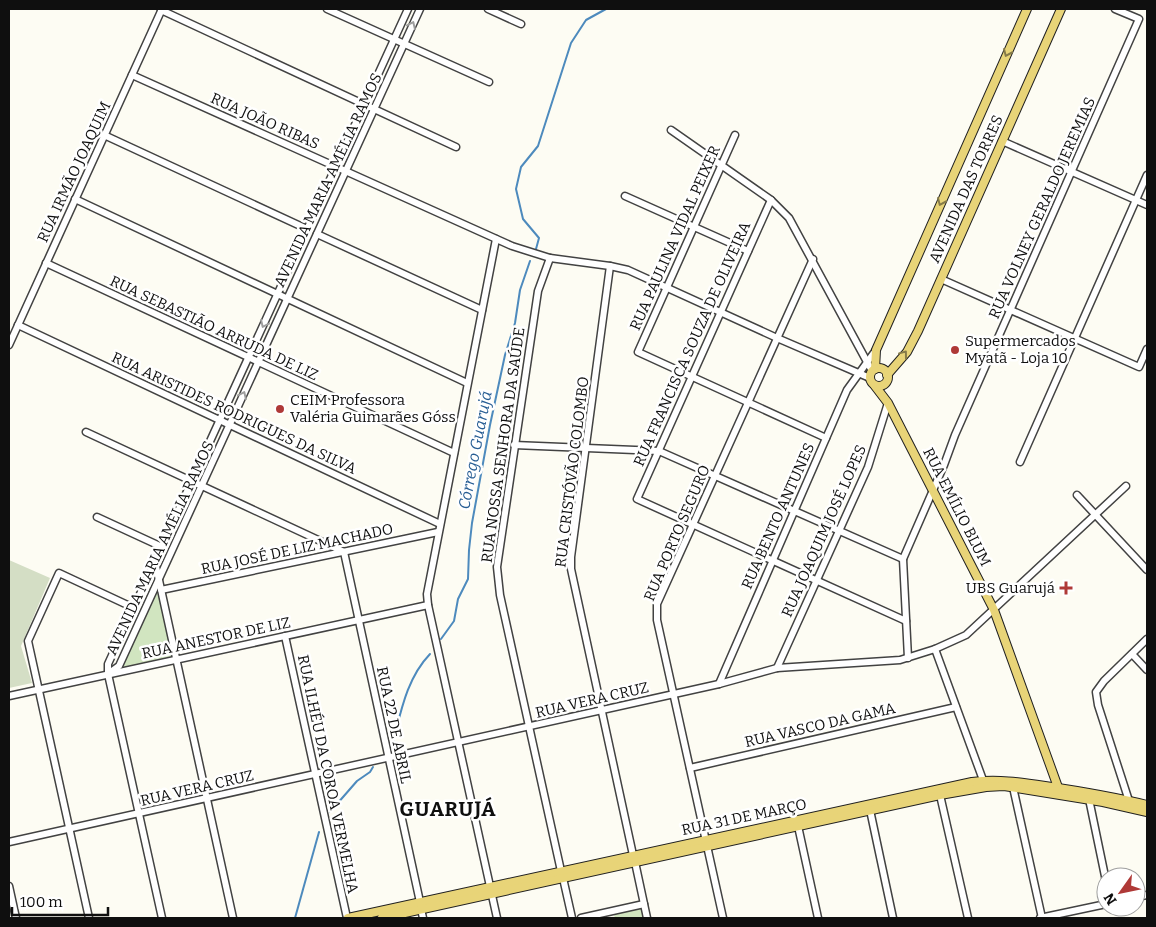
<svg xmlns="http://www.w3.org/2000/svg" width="1156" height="927" font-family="Bitter,serif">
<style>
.green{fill:#d1e5c0}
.cemetery{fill:#d4dec5}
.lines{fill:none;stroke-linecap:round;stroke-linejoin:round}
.stream{stroke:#4d8abd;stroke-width:2}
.minor-casing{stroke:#424242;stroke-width:9}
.major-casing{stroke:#202020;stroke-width:10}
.minor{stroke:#fff;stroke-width:6}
.major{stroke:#e8d478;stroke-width:8}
.oneway{stroke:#9f9f9f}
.oneway2{stroke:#867b49}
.poi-dot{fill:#af3937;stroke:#fff;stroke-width:2}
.labels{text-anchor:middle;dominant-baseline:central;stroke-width:5;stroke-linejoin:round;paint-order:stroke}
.street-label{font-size:15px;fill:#0f0f0f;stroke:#fff}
.poi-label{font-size:15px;fill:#0f0f0f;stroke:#fff;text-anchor:start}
.water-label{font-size:16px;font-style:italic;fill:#275d93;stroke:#fff}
.district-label{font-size:20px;font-weight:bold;letter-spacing:1px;fill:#0f0f0f;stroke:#fff}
</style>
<rect width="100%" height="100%" fill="#fdfcf3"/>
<g class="green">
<path d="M 159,579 L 177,660 L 108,674 L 119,666 Z"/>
<path d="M 644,904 L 647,918 L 615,918 L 613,911 Z"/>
</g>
<path class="cemetery" d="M 9,560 L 50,578 L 21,646 L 32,683 L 9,688 Z"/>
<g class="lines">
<g class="stream">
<path d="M 536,249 L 539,238 L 523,219 L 516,189 L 521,167 L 538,146 L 571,43 L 586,20 L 606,9"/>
<path d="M 441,639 L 454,621 L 458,599 L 468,579 L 469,550 L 472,523 L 490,425 L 505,355 L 515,323 L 520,290 L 530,261"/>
<path d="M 393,742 C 401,711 407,678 430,654"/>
<path d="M 330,812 L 357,781 L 370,772 L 373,767"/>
<path d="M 295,918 L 319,832"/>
</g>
<g class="minor-casing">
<g id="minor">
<path d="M 327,9 L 489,82"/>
<path d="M 488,9 L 521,24"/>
<path d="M 161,10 L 456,147"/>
<path d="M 132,75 L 512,246 L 550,258 L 610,266 L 628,270 L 777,338 L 870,378"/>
<path d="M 671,130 L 771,200 L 789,218 L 872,371"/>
<path d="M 104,135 L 307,229"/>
<path d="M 735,135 L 638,352 L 826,438"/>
<path d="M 1002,141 L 1147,205"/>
<path d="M 625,196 L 748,251"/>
<path d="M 75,199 L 467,383"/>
<path d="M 771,200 L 637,499 L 906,621"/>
<path d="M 317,234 L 482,310"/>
<path d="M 496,239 L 427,594 L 428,605 L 497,918"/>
<path d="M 550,258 L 538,291 L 497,567 L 500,595 L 561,871"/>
<path d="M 46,263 L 454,453"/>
<path d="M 610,266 L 571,557 L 571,569 L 633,855"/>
<path d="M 941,279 L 1139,367 L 1147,349"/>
<path d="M 18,325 L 440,524"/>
<path d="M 9,345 L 162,9"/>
<path d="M 86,432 L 344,552 L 420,902"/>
<path d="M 514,445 L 659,451 L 903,559"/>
<path d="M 1020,462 L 1147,175"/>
<path d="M 1077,495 L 1147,570"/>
<path d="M 97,517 L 162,547"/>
<path d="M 155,562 L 233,918"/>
<path d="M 161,590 L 438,532"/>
<path d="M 285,636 L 347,918"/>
<path d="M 935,649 L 983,780"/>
<path d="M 1132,654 L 1147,670"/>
<path d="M 908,658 L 903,559 L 944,465 L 955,435 L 1139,19 L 1115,9"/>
<path d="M 777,668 L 868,467 L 888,403"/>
<path d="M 108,674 L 119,666 L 420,9"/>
<path d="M 719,684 L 847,390 L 876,350"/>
<path d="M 9,696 L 428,605"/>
<path d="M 690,768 L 956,707"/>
<path d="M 1013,787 L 1042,918"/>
<path d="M 940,795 L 968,918"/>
<path d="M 1089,799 L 1106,881"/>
<path d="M 1130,804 L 1098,705 L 1096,692 L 1104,681 L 1147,639"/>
<path d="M 870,810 L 893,918"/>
<path d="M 798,826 L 818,918"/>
<path d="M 9,842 L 719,684 L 777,668 L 900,660 L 935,649 L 966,635 L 1126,486"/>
<path d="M 635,862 L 647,918"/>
<path d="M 563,878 L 572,918"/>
<path d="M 9,886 L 16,918"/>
<path d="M 1136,897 L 1147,895"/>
<path d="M 421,909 L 423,918"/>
<path d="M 89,918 L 28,641 L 59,573 L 134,608"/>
<path d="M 162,918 L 108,674 L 108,664 L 408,9"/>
<path d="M 581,918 L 644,904"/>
<path d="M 723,918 L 657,620 L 657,604 L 813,259"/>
<path d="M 1040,918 L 1106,904"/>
</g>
</g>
<g class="major-casing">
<g id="major">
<circle cx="879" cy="377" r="9"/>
<path d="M 875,369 L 876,350 L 1027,9"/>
<path d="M 887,375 L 907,352 L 918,331 L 1061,9"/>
<path d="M 875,386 L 888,403 L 994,610 L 1059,790"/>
<path d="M 348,918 L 972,782 C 997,779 1020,782 1045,786 C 1079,791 1114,797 1147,805"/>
<path d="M 382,918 L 940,795 L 986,787 L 1004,786 L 1103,802 L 1147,812"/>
</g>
</g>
<use href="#minor" class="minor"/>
<use href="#major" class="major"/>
</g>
<defs><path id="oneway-chevron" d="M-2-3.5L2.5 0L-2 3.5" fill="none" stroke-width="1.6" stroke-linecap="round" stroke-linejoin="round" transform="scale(1.25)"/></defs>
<g class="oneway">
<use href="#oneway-chevron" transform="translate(412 25) rotate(-65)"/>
<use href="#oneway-chevron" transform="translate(264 324) rotate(115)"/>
<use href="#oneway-chevron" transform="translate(243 395) rotate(-65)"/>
</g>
<g class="oneway2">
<use href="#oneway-chevron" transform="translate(1007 53) rotate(114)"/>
<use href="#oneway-chevron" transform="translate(941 202) rotate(114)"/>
<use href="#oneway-chevron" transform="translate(904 354) rotate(-53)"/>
</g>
<g class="poi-dot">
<circle cx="955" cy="350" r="5"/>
<circle cx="280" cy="409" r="5"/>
<path d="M1063.5 580.5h5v5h5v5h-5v5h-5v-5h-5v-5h5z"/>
</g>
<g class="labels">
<g class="street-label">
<text transform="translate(265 121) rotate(24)">RUA JOÃO RIBAS</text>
<text transform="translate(74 172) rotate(-65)">RUA IRMÃO JOAQUIM</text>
<text transform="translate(328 180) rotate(-65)">AVENIDA MARIA AMÉLIA RAMOS</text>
<text transform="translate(966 189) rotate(-66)">AVENIDA DAS TORRES</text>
<text transform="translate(1042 208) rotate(-66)">RUA VOLNEY GERALDO JEREMIAS</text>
<text transform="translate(675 238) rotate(-66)">RUA PAULINA VIDAL PEIXER</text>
<text transform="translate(214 328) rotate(25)">RUA SEBASTIÃO ARRUDA DE LIZ</text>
<text transform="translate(692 344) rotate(-66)">RUA FRANCISCA SOUZA DE OLIVEIRA</text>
<text transform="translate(234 413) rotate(25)">RUA ARISTIDES RODRIGUES DA SILVA</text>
<text transform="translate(503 445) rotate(-82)">RUA NOSSA SENHORA DA SAÚDE</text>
<text transform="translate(572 472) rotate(-83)">RUA CRISTÓVÃO COLOMBO</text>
<text transform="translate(957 507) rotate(63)">RUA EMÍLIO BLUM</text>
<text transform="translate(778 516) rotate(-66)">RUA BENTO ANTUNES</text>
<text transform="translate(824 531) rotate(-66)">RUA JOAQUIM JOSÉ LOPES</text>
<text transform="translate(677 533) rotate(-67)">RUA PORTO SEGURO</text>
<text transform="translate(160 548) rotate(-65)">AVENIDA MARIA AMÉLIA RAMOS</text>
<text transform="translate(297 549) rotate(-12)">RUA JOSÉ DE LIZ MACHADO</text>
<text transform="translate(216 638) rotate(-12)">RUA ANESTOR DE LIZ</text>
<text transform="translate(592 700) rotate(-13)">RUA VERA CRUZ</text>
<text transform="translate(394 725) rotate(78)">RUA 22 DE ABRIL</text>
<text transform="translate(820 725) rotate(-13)">RUA VASCO DA GAMA</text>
<text transform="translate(328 774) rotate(78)">RUA ILHÉU DA COROA VERMELHA</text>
<text transform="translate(197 788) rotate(-13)">RUA VERA CRUZ</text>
<text transform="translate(744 817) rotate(-12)">RUA 31 DE MARÇO</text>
</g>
<g class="poi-label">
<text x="965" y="341">Supermercados<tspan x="965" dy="17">Myatã - Loja 10</tspan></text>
<text x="290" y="400">CEIM Professora<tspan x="290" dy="17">Valéria Guimarães Góss</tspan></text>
<text x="1055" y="588" text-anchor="end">UBS Guarujá</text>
</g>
<g class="water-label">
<text transform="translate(475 450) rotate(-79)">Córrego Guarujá</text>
</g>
<g class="district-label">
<text x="448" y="809">GUARUJÁ</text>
</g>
</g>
<rect width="1156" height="927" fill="none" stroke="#0f0f0f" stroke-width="20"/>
<g transform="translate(1121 892) rotate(237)"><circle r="24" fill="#ffffff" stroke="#9f9f9f"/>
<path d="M0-4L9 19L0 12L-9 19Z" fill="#af3937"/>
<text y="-8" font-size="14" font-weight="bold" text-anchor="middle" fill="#0f0f0f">N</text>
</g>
<path d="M12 907v8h96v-8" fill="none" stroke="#0f0f0f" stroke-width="2.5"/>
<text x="20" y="907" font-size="15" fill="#0f0f0f" stroke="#ffffff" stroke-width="4" paint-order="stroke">100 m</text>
</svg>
